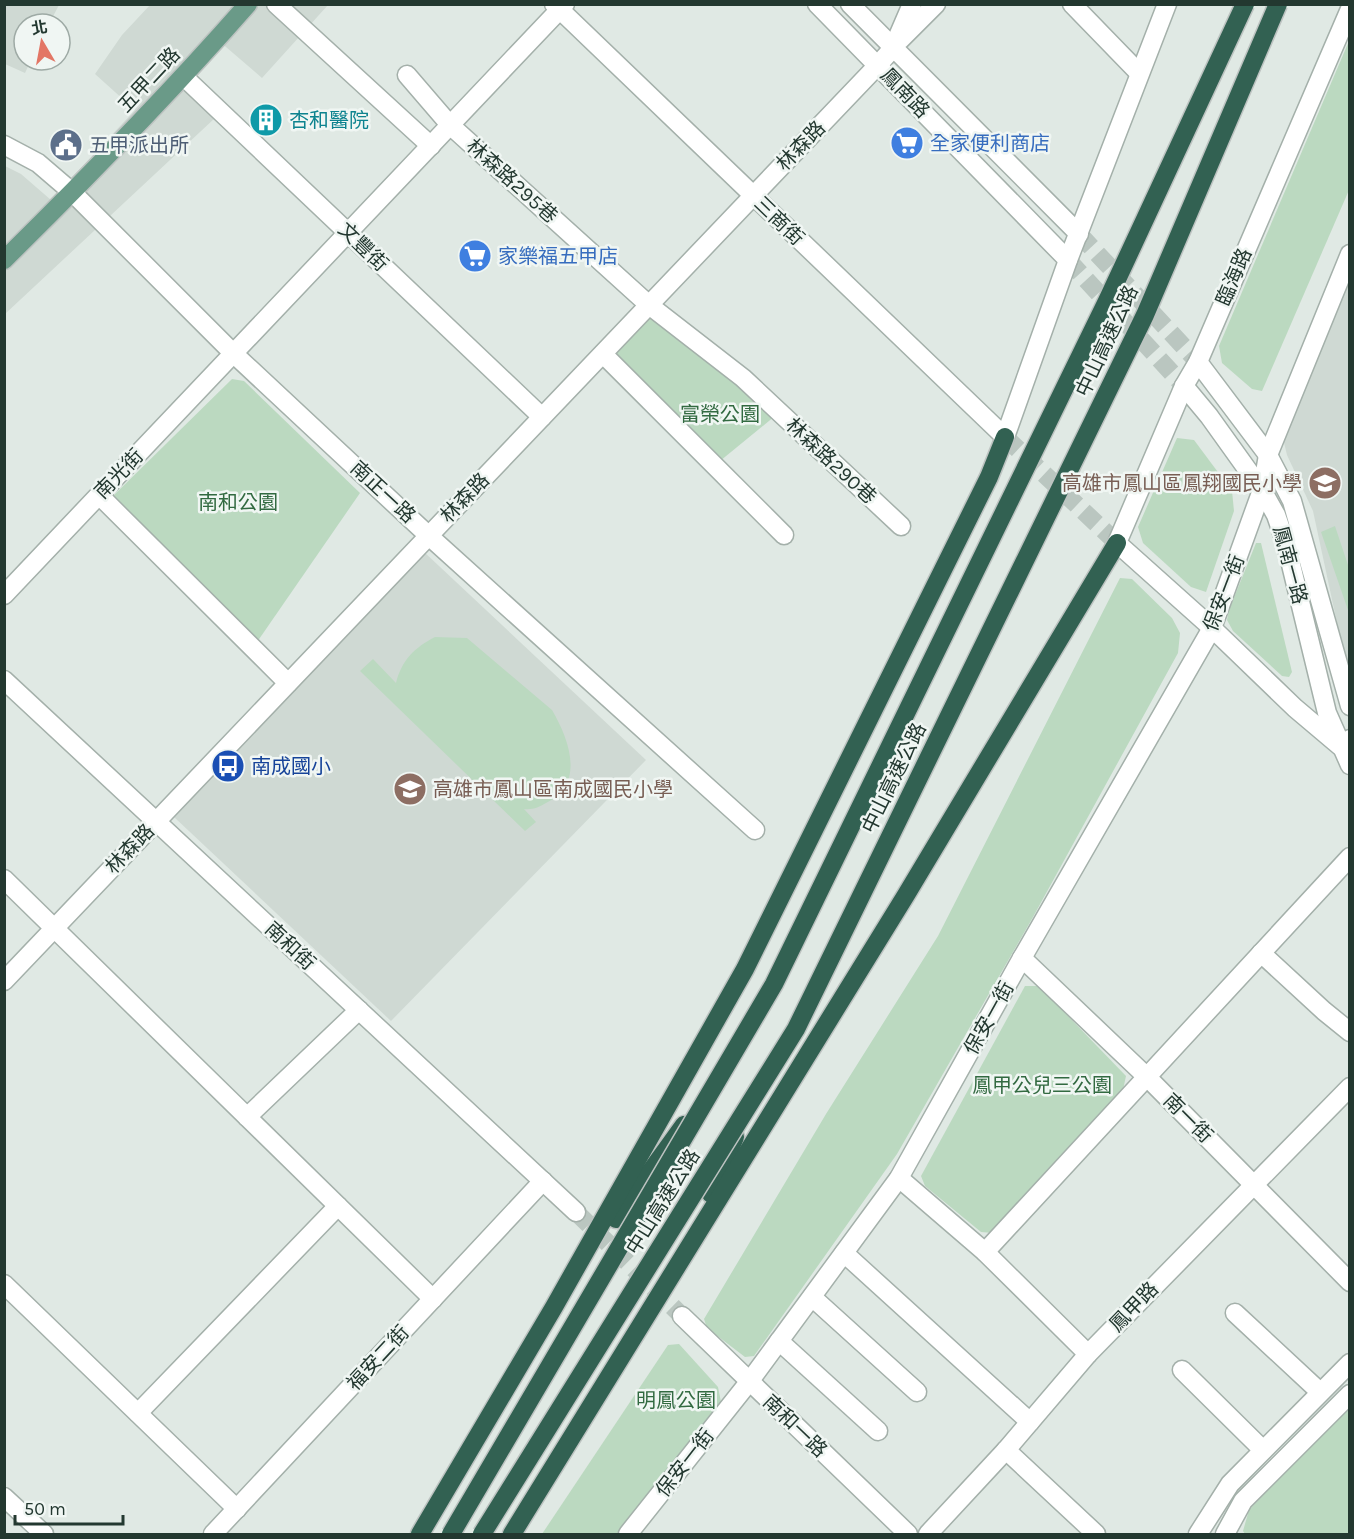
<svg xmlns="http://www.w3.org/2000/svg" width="1354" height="1539" font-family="Karla,'Noto Sans TC',sans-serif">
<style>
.built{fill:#cfd9d3}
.green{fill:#bbd9c0}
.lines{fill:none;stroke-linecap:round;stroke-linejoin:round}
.minor-tunnel{stroke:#bac6c0;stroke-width:18;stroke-dasharray:18 9;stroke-linecap:butt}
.minor-casing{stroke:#a4b0aa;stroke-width:21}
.major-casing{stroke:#bdc3c1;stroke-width:21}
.highway-casing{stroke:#bdc3c1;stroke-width:21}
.minor{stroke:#fff;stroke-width:18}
.major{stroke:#6a9a88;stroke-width:18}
.highway{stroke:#326152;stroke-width:18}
.highway-bridge-casing{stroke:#bdc3c1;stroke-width:21;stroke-linecap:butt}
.highway-bridge{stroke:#326152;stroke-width:18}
.labels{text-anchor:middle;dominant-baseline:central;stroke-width:5;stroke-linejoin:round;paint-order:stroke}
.street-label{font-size:20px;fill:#233830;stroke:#f0f6f3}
.culture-label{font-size:20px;fill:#0d838f;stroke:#f0f6f3;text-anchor:start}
.shop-label{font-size:20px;fill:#366cbe;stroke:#f0f6f3;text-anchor:start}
.service-label{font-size:20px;fill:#4e5e75;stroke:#f0f6f3;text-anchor:start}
.park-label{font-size:20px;fill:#326a41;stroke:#f0f6f3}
.education-label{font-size:20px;fill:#785e54;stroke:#f0f6f3;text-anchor:end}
.transit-label{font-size:20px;fill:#164399;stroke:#f0f6f3;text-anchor:start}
</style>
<rect width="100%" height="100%" fill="#e0e9e4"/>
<g class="built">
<path d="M 5,4 L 59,5 L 49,24 L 24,24 L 24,60 L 31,60 L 25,73 L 5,64 Z"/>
<path d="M 150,5 L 328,5 L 262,78 L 212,35 L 171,76 L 215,118 L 5,314 L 5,166 L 21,174 L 51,200 L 135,110 L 95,74 L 122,35 Z"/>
<path d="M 1349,263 L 1349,667 L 1342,646 L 1313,511 L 1287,455 L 1280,426 Z"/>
<path d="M 423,551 L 646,760 L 391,1021 L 174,817 Z"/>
</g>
<g class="green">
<path d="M 1349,41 L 1349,190 L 1262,391 L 1252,389 L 1222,363 L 1219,346 Z"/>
<path d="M 652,315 L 775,416 L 720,461 L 613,356 Z"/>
<path d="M 232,379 L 244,381 L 360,493 L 255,645 L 112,497 Z"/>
<path d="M 1177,438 L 1194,440 L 1232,491 L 1234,511 L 1206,592 L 1191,587 L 1143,543 L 1138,527 Z"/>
<path d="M 1335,526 L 1348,565 L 1349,564 L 1349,613 L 1321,532 Z"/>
<path d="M 1256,543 L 1261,543 L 1292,672 L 1289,677 L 1282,676 L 1233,631 L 1227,620 L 1229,610 Z"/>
<path d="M 1120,578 L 1132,579 L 1172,618 L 1180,633 L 1178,653 L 1033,917 L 897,1154 L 754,1356 L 745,1357 L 707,1328 L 704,1319 L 826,1114 L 938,936 Z"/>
<path d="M 435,637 L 467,638 L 552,710 C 569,739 586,784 546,803 C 539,807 533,810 524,809 L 536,822 L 525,831 L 360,671 L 373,659 L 396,683 C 402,660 414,648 435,637 Z"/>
<path d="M 1025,986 L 1039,986 L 1126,1076 L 1123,1090 L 993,1233 L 981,1232 L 925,1186 L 921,1176 Z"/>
<path d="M 679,1344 L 718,1387 L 721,1402 L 623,1534 L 542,1534 L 668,1345 Z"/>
<path d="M 1349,1405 L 1349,1534 L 1245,1534 L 1243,1531 L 1249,1510 Z"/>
</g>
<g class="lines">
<g class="minor-tunnel">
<path d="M 1079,234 L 1198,362"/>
<path d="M 1068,260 L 1184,386"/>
<path d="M 1005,437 L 1117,543"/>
<path d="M 576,1212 L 682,1316"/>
</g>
<g class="minor-casing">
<g id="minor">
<path d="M 276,4 L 431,146"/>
<path d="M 554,4 L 1005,437 L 1068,260 L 1167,4"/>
<path d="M 817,4 L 1068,260"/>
<path d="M 850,4 L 1079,234"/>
<path d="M 1072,4 L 1139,73"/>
<path d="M 1350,9 L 1198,362 L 1184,386 L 1117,543 L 1212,628 L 1295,708 L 1340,746 L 1350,739"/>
<path d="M 900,40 L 936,4"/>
<path d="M 407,75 L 450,125 L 649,305 L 743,378 L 901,526"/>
<path d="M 184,77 L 542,417"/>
<path d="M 4,145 L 38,163 L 73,193 L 234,354 L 429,536 L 755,830"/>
<path d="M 603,354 L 784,535"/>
<path d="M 1198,362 L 1268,455 L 1292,501 L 1350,706"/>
<path d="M 1184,386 L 1209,416 L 1262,490 L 1276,515 L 1286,544 L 1327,713 L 1350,765"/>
<path d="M 99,495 L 288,683"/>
<path d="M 4,595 L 565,4"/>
<path d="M 4,680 L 576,1212"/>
<path d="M 4,879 L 433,1299"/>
<path d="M 1261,953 L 1324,1011 L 1350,1032"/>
<path d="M 1022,958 L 1147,1077 L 1350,1282"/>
<path d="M 4,981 L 878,65 L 893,48 L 912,4"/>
<path d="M 247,1117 L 359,1010"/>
<path d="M 899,1178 L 985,1252 L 1088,1354"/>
<path d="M 985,1252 L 1350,857"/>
<path d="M 844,1253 L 1030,1422"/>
<path d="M 4,1284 L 237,1509"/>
<path d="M 812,1297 L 917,1392"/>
<path d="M 1235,1313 L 1320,1392"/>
<path d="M 682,1316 L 908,1534"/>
<path d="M 779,1341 L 878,1431"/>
<path d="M 1182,1370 L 1263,1450"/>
<path d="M 138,1413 L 338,1206"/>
<path d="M 1006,1450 L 1096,1534"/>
<path d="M 4,1497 L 44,1534"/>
<path d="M 213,1534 L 543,1181"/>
<path d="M 628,1534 L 749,1382 L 899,1178 L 1022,958 L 1212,628 L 1262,490 L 1268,455 L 1350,254"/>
<path d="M 928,1534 L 1006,1450 L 1088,1354 L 1350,1087"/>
<path d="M 1198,1534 L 1230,1484 L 1350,1363"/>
<path d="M 1225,1534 L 1243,1501 L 1350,1394"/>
</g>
</g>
<g class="major-casing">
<path id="major" d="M 4,260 C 88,177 170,93 248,4"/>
</g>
<g class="highway-casing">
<g id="highway">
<path d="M 711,1194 L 735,1137"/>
<path d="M 616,1219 L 684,1125"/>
<path d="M 420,1534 L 554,1307 L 745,969 L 989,477 L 1005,437"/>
<path d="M 512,1534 L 906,895 L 1117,543"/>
</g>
</g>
<use href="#minor" class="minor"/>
<use href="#major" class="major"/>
<use href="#highway" class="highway"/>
<g class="highway-bridge-casing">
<g id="highway-bridge">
<path d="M 451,1534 L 774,984 L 1107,301 L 1245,4"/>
<path d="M 482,1534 L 796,1029 L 1145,315 L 1278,4"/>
</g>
</g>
<use href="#highway-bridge" class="highway-bridge"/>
</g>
<defs>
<g id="building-disc" transform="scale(1.725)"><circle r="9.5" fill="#0f9aa8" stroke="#f0f6f3"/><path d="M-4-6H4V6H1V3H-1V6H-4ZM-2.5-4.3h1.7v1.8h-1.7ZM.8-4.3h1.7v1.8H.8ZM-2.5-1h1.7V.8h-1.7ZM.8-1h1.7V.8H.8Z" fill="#fff"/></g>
<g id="supermarket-disc" transform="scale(1.725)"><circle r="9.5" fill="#3f7fe0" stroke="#f0f6f3"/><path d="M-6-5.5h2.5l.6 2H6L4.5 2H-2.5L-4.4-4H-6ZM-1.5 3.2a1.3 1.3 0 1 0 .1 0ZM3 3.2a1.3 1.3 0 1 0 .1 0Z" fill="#fff"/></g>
<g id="civic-disc" transform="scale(1.725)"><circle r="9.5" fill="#5c6f8a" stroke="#f0f6f3"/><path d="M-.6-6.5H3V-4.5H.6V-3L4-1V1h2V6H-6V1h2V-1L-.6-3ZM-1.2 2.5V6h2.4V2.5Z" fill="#fff"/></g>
<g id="school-disc" transform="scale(1.725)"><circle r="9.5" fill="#8d6e63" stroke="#f0f6f3"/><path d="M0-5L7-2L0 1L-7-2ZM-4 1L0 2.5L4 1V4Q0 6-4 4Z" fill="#fff"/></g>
<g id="bus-disc" transform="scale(1.725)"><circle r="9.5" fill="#1a4fb4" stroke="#f0f6f3"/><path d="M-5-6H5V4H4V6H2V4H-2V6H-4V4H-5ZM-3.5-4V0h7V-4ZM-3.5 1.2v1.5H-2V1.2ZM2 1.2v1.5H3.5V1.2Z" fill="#fff"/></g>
</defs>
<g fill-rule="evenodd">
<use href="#building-disc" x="266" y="120"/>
<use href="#supermarket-disc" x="907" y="143"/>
<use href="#civic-disc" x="66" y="145"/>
<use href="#supermarket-disc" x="475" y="256"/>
<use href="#school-disc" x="1325" y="483"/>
<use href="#bus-disc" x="228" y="766"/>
<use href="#school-disc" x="410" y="789"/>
</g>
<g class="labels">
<g class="street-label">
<text transform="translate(149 80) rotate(-47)">五甲二路</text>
<text transform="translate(905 93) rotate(46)">鳳南路</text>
<text transform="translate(801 146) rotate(-46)">林森路</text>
<text transform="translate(512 181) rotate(42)">林森路295巷</text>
<text transform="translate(779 221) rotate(44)">三商街</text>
<text transform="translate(363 247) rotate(44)">文豐街</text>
<text transform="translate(1234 277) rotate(-67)">臨海路</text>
<text transform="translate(1107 341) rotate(-65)">中山高速公路</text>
<text transform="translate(831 461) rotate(43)">林森路290巷</text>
<text transform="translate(119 474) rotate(-46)">南光街</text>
<text transform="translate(383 492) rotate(43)">南正一路</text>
<text transform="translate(465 498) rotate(-46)">林森路</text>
<text transform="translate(1290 565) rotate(75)">鳳南一路</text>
<text transform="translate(1224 593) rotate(-69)">保安一街</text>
<text transform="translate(894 778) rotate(-64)">中山高速公路</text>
<text transform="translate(130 849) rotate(-46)">林森路</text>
<text transform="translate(290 946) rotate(43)">南和街</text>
<text transform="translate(989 1018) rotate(-61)">保安一街</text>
<text transform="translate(1188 1118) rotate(45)">南一街</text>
<text transform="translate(663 1202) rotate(-58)">中山高速公路</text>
<text transform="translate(1134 1307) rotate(-46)">鳳甲路</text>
<text transform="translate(378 1358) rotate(-47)">福安二街</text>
<text transform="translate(795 1426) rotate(44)">南和一路</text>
<text transform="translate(685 1463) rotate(-52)">保安一街</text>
</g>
<g class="culture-label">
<text x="289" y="120">杏和醫院</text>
</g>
<g class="shop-label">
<text x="930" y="143">全家便利商店</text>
<text x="498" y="256">家樂福五甲店</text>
</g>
<g class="service-label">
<text x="89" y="145">五甲派出所</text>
</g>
<g class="park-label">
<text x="720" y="414">富榮公園</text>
<text x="238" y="502">南和公園</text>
<text x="1042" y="1085">鳳甲公兒三公園</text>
<text x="676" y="1400">明鳳公園</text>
</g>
<g class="education-label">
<text x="1302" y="483">高雄市鳳山區鳳翔國民小學</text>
<text x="433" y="789" text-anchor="start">高雄市鳳山區南成國民小學</text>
</g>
<g class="transit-label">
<text x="251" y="766">南成國小</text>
</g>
</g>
<rect width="1354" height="1539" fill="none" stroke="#233830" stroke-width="12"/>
<g transform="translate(42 42) rotate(350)"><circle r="28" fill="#f0f6f3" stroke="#9eaaa5" stroke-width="1.5"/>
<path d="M0-4.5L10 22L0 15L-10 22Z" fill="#e37665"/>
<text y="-9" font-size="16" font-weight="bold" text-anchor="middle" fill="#233830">北</text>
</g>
<path d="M15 1515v9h108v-9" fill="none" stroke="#233830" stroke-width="3"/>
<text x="24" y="1515" font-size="18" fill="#233830" stroke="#f0f6f3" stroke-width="4.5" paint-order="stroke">50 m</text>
</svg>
